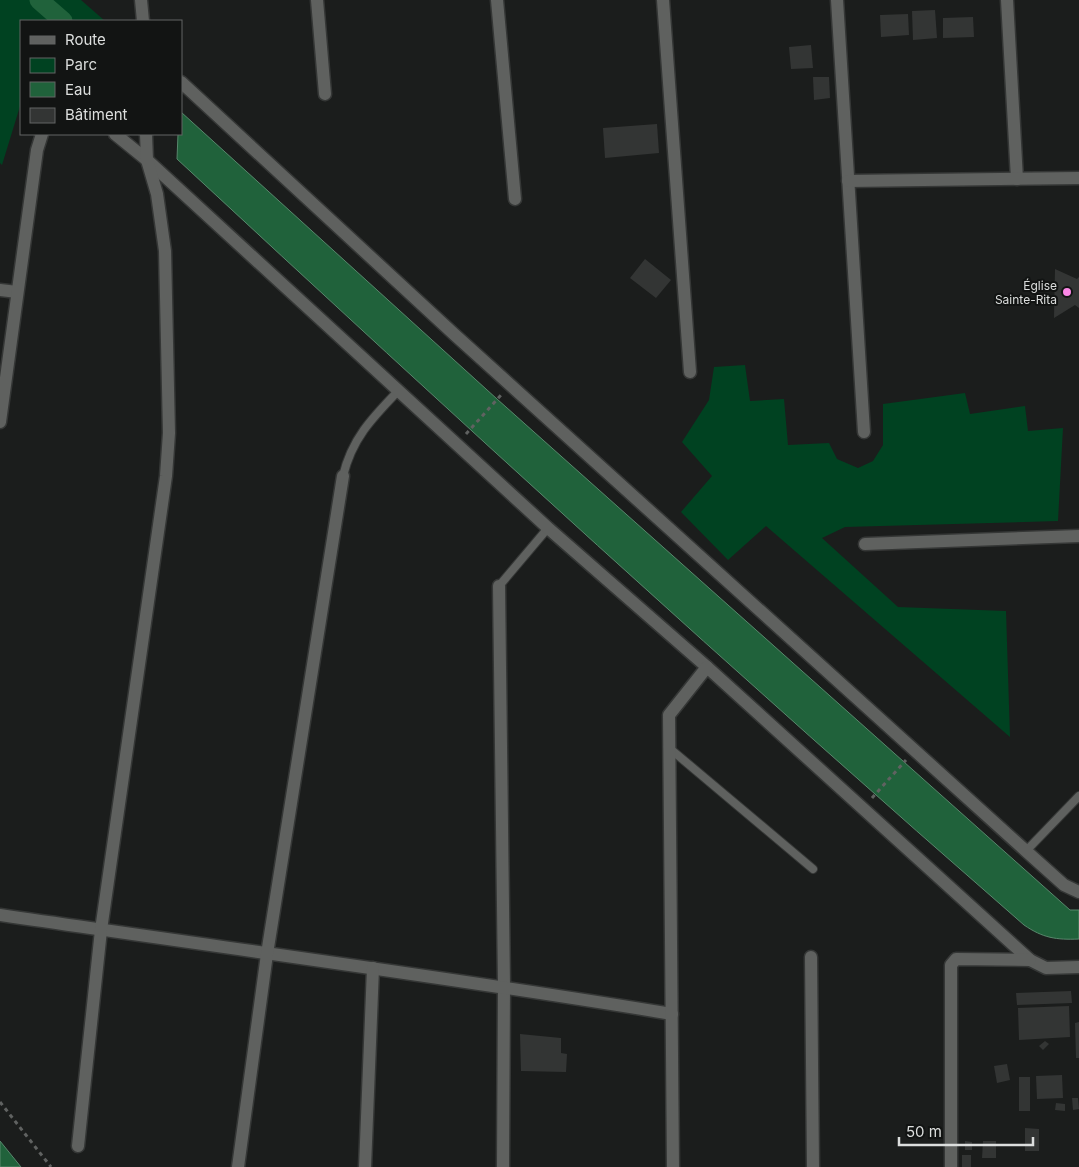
<svg xmlns="http://www.w3.org/2000/svg" width="1079" height="1167" font-family="Inter,sans-serif">
<style>
.green{fill:#004221}
.water{fill:#20623b;stroke:#58876c}
.lines{fill:none;stroke-linecap:round;stroke-linejoin:round}
.canal{stroke:#20623b;stroke-width:19}
.building{fill:#333534}
.lane-casing{stroke:#353736;stroke-width:10}
.street-casing{stroke:#353736;stroke-width:15}
.path{stroke:#606261;stroke-width:3;stroke-dasharray:4 4;stroke-linecap:butt}
.lane{stroke:#5f615f;stroke-width:8}
.street{stroke:#5f615f;stroke-width:12}
.poi-dot{fill:#fb87e6;stroke:#121413;stroke-width:2}
.labels{text-anchor:middle;dominant-baseline:central;stroke-width:4;stroke-linejoin:round;paint-order:stroke}
.poi-label{font-size:12px;fill:#dcdedd;stroke:#121413;text-anchor:end}
</style>
<rect width="100%" height="100%" fill="#1b1d1c"/>
<g class="green">
<path d="M 0,0 L 81,0 L 105,21 L 21,21 L 21,103 L 2,165 L 0,163 Z"/>
<path d="M 745,365 L 750,401 L 784,399 L 788,445 L 829,443 L 837,459 L 858,468 L 873,461 L 883,445 L 883,404 L 965,393 L 970,414 L 1025,406 L 1028,431 L 1063,428 L 1058,521 L 845,527 L 822,538 L 898,607 L 1006,611 L 1010,737 L 766,526 L 728,560 L 681,512 L 712,476 L 682,442 L 709,400 L 714,367 Z"/>
</g>
<g class="water">
<path d="M 181,112 L 497,399 L 1070,910 L 1079,910 L 1079,939 C 1056,940 1043,938 1024,925 C 737,675 456,418 177,159 L 178,134 L 181,134 Z"/>
<path d="M 0,1141 L 21,1167 L 0,1167 Z"/>
</g>
<g class="lines">
<path class="canal" d="M 39,0 L 63,21"/>
</g>
<g class="building">
<path d="M 935,10 L 937,38 L 913,40 L 912,11 Z"/>
<path d="M 908,14 L 909,35 L 881,37 L 880,15 Z"/>
<path d="M 973,17 L 974,37 L 943,38 L 943,18 Z"/>
<path d="M 811,45 L 813,68 L 791,69 L 789,47 Z"/>
<path d="M 813,77 L 829,77 L 830,98 L 814,100 Z"/>
<path d="M 657,124 L 659,153 L 605,158 L 603,128 Z"/>
<path d="M 645,259 L 671,280 L 656,298 L 630,278 Z"/>
<path d="M 1055,269 L 1077,279 L 1079,277 L 1079,308 L 1075,305 L 1054,318 Z"/>
<path d="M 1071,991 L 1072,1003 L 1017,1005 L 1016,993 Z"/>
<path d="M 1069,1006 L 1070,1037 L 1019,1040 L 1018,1008 Z"/>
<path d="M 1079,1022 L 1079,1058 L 1076,1058 L 1075,1023 Z"/>
<path d="M 520,1034 L 561,1038 L 561,1053 L 567,1054 L 566,1072 L 521,1071 Z"/>
<path d="M 1045,1041 L 1049,1044 L 1043,1050 L 1039,1046 Z"/>
<path d="M 1007,1064 L 1010,1080 L 997,1083 L 994,1066 Z"/>
<path d="M 1062,1075 L 1063,1098 L 1037,1099 L 1036,1076 Z"/>
<rect x="1019" y="1077" width="11" height="34"/>
<path d="M 1072,1098 L 1078,1098 L 1079,1109 L 1073,1110 Z"/>
<path d="M 1056,1103 L 1065,1104 L 1065,1111 L 1055,1110 Z"/>
<path d="M 1025,1128 L 1039,1129 L 1039,1151 L 1025,1151 Z"/>
<path d="M 965,1141 L 972,1142 L 972,1150 L 965,1150 Z"/>
<path d="M 983,1141 L 996,1141 L 996,1158 L 982,1158 Z"/>
<rect x="962" y="1155" width="9" height="12"/>
</g>
<g class="lines">
<g class="lane-casing">
<g id="lane">
<path d="M 343,476 C 352,438 373,417 399,390"/>
<path d="M 499,586 L 548,528"/>
<path d="M 668,747 L 813,869"/>
<path d="M 1026,851 L 1079,796"/>
</g>
</g>
<g class="street-casing">
<g id="street">
<path d="M 141,0 L 143,21"/>
<path d="M 317,0 L 325,94"/>
<path d="M 497,0 L 515,199"/>
<path d="M 663,0 L 690,372"/>
<path d="M 837,0 L 864,432"/>
<path d="M 1007,0 L 1017,179"/>
<path d="M 181,82 L 455,335 L 1026,851 L 1064,885 L 1079,892"/>
<path d="M 115,134 L 147,160 L 548,528 L 707,667 L 1030,960 L 1046,968 L 1079,967"/>
<path d="M 848,181 L 1079,178"/>
<path d="M 0,290 L 17,292"/>
<path d="M 0,422 L 37,150 L 42,134"/>
<path d="M 865,544 L 1079,536"/>
<path d="M 499,586 L 504,986 L 503,1167"/>
<path d="M 0,915 C 224,948 449,977 672,1014"/>
<path d="M 811,957 L 813,1167"/>
<path d="M 78,1146 L 101,930 L 166,476 L 169,433 L 165,251 L 157,194 L 147,160 L 146,134"/>
<path d="M 238,1167 L 267,954 L 343,476"/>
<path d="M 365,1167 L 373,968"/>
<path d="M 673,1167 L 669,715 L 707,667"/>
<path d="M 951,1167 L 951,965 L 956,959 L 1030,960"/>
</g>
</g>
<g class="path">
<path d="M 466,434 L 502,394"/>
<path d="M 872,798 L 906,760"/>
<path d="M 0,1102 L 51,1167"/>
</g>
<use href="#lane" class="lane"/>
<use href="#street" class="street"/>
</g>
<circle class="poi-dot" cx="1067" cy="292" r="5"/>
<g class="labels">
<g class="poi-label">
<text x="1057" y="285">Église<tspan x="1057" dy="14">Sainte-Rita</tspan></text>
</g>
</g>
<rect x="20" y="20" width="162" height="115" fill="#121413" stroke="#636564"/>
<rect x="30" y="36" width="25" height="8" fill="#5f615f" stroke="#636564"/>
<text x="65" y="45" font-size="15" fill="#dcdedd">Route</text>
<rect x="30" y="58" width="25" height="15" fill="#004221" stroke="#636564"/>
<text x="65" y="70" font-size="15" fill="#dcdedd">Parc</text>
<rect x="30" y="82" width="25" height="15" fill="#20623b" stroke="#636564"/>
<text x="65" y="95" font-size="15" fill="#dcdedd">Eau</text>
<rect x="30" y="108" width="25" height="15" fill="#333534" stroke="#636564"/>
<text x="65" y="120" font-size="15" fill="#dcdedd">Bâtiment</text>
<path d="M899 1137v8h134v-8" fill="none" stroke="#dcdedd" stroke-width="2.5"/>
<text x="906" y="1137" font-size="15" fill="#dcdedd" stroke="#121413" stroke-width="4" paint-order="stroke">50 m</text>
</svg>
